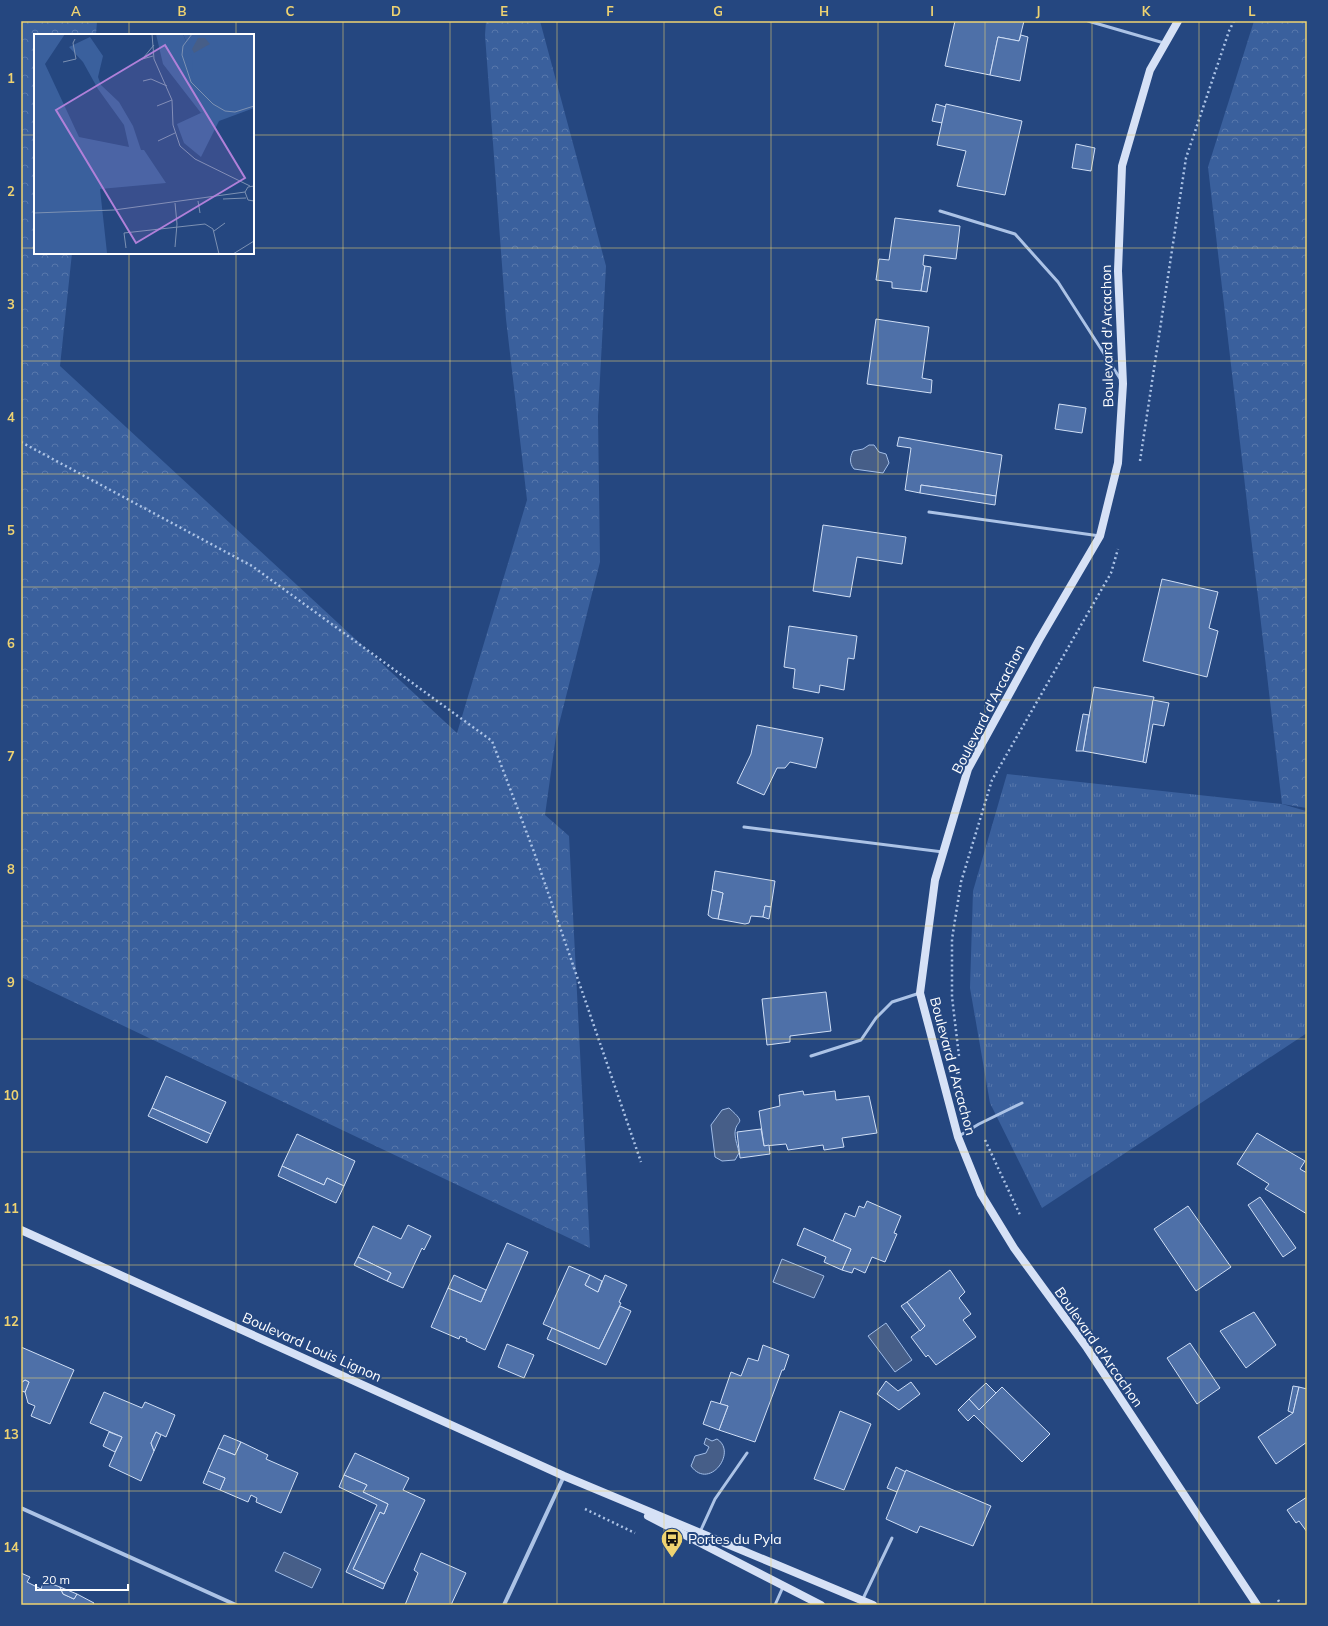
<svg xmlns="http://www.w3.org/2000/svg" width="1328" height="1626" font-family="Mulish,sans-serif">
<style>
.grass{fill:url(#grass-tufts)}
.forest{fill:url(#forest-crowns)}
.water{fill:#465e88;stroke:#a1bde7}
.building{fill:#4e70a8;stroke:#cfdef5}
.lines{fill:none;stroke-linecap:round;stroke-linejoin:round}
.path{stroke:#acc3e6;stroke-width:2.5;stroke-dasharray:2 3;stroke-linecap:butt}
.service{stroke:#acc3e6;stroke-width:3}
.minor{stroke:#acc3e6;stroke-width:4}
.secondary{stroke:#d6e1f6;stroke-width:8}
.grid{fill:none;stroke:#efd371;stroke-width:1;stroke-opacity:0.55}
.labels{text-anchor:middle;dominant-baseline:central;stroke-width:4;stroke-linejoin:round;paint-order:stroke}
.street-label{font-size:14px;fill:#fff;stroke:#254780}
.poi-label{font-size:14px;fill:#fff;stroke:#254780;text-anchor:start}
.inset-road{fill:none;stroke:#7c91b3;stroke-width:1}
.view{fill:#b080d9;fill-opacity:0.15;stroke:#b080d9;stroke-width:2}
.inset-edge{fill:none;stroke:#fff;stroke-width:2}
.neatline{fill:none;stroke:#efd371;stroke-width:1.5}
.grid-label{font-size:13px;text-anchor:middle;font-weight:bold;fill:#efd371}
</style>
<defs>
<pattern id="grass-tufts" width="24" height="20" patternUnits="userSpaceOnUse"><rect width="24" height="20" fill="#3a609d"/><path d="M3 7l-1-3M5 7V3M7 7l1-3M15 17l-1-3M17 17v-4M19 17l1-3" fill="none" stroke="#5878ac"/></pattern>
<pattern id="forest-crowns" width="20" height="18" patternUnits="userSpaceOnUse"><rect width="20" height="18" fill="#3a609d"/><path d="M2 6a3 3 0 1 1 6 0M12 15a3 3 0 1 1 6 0" fill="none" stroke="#5878ac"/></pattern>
</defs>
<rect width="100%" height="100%" fill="#254780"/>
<path class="grass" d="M 1307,616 L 1307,1033 L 1042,1208 L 990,1103 L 970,988 L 973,891 L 1007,774 L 1282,804 L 1306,811 L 1301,649 Z"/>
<g class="forest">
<path d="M 21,21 L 97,21 L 96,35 L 35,35 L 35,253 L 72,253 L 60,366 L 457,733 L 527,500 L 506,319 L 485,35 L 486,21 L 540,21 L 606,266 L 598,416 L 600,562 L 556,736 L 545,815 L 569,836 L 590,1248 L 21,977 Z"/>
<path d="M 1254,21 L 1307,21 L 1307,808 L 1282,804 L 1208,167 Z"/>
</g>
<g class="water">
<path d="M 869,445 L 874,445 L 879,452 L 886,454 L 889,463 L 883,473 L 854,469 C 849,463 850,457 853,451 L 863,449 Z"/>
<path d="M 729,1108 C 749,1126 735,1118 735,1134 C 735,1140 738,1147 739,1153 L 735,1160 L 722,1161 L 715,1157 L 711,1125 L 722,1110 Z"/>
<path d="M 782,1259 L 824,1276 L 814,1298 L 773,1282 Z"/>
<path d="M 886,1323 L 912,1360 L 895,1372 L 868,1336 Z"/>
<path d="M 706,1438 L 712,1441 L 717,1439 C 738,1452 709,1491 691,1466 L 695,1456 L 706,1453 L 709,1447 L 704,1444 Z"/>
<path d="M 284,1552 L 321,1569 L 312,1588 L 275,1571 Z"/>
</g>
<g class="building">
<path d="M 955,21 L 1024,21 L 1019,41 L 998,37 L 990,75 L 945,66 Z"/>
<path d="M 1021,35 L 1028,37 L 1020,81 L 990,75 L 998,37 L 1019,41 Z"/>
<path d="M 936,104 L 946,107 L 942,123 L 932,121 Z"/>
<path d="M 946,104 L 1022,121 L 1005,195 L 957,186 L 966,151 L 937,145 Z"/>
<path d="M 1076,144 L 1095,148 L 1091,171 L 1072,168 Z"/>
<path d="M 895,218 L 960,226 L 956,259 L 924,255 L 923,265 L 925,266 L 921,291 L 892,288 L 892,282 L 876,280 L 879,259 L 889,260 Z"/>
<path d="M 925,266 L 931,267 L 927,292 L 921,291 Z"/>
<path d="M 876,319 L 929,327 L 922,378 L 932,380 L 931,393 L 867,384 Z"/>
<path d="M 1059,404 L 1086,408 L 1082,433 L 1055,429 Z"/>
<path d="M 899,437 L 1002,455 L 996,496 L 921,485 L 920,493 L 905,490 L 911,448 L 897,446 Z"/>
<path d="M 921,485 L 996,496 L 995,505 L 920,493 Z"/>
<path d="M 823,525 L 906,537 L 902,564 L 857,557 L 850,597 L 813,591 Z"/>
<path d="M 1162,579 L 1218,592 L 1209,628 L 1218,631 L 1207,677 L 1143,661 Z"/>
<path d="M 789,626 L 857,636 L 854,659 L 848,658 L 844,690 L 820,685 L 819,693 L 793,688 L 795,669 L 784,667 Z"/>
<path d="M 1094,687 L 1154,697 L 1143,762 L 1083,751 Z"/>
<path d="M 1153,700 L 1169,703 L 1164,726 L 1153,724 L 1146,763 L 1143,762 Z"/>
<path d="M 1083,714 L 1089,715 L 1083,751 L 1076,751 Z"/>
<path d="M 757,725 L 823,738 L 816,768 L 790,762 L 785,768 L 777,768 L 764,795 L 737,783 L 751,754 Z"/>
<path d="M 715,871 L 775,881 L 771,907 L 765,906 L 763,917 L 751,916 L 749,923 L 745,924 L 718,919 L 723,893 L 712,890 Z"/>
<path d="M 712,890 L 723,893 L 718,919 L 712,918 L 708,915 Z"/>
<path d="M 765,906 L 771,907 L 769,919 L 763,917 Z"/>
<path d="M 826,992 L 831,1031 L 790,1036 L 790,1042 L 767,1045 L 762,999 Z"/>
<path d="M 166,1076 L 226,1102 L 211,1134 L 152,1108 Z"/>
<path d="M 803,1091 L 804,1095 L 835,1091 L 836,1100 L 869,1096 L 877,1133 L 842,1138 L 844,1147 L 824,1150 L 823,1145 L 788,1150 L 786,1144 L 764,1146 L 759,1111 L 780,1106 L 779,1095 Z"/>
<path d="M 152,1108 L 211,1134 L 207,1143 L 148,1116 Z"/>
<path d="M 761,1129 L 764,1146 L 769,1145 L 770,1154 L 740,1158 L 737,1132 Z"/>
<path d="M 1257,1133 L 1305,1161 L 1300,1169 L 1307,1173 L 1307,1214 L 1265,1189 L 1269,1184 L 1237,1164 Z"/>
<path d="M 297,1134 L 355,1161 L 344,1186 L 327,1178 L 324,1185 L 282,1166 Z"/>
<path d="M 282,1166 L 324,1185 L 327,1178 L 344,1186 L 336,1203 L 278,1176 Z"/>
<path d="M 1260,1197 L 1296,1248 L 1283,1257 L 1248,1205 Z"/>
<path d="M 867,1201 L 901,1216 L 894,1233 L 897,1234 L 885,1262 L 872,1257 L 865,1273 L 854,1268 L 852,1273 L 842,1270 L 851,1249 L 833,1241 L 845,1213 L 855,1217 L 859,1206 L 864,1208 Z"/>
<path d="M 1188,1206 L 1231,1267 L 1196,1291 L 1154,1229 Z"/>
<path d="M 408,1225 L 431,1236 L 424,1250 L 422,1248 L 403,1288 L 387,1281 L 391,1273 L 358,1257 L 373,1226 L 401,1239 Z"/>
<path d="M 804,1228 L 851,1249 L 842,1270 L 824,1262 L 826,1257 L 797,1245 Z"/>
<path d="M 507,1243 L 528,1252 L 485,1350 L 466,1341 L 467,1339 L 460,1336 L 459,1339 L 431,1327 L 448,1288 L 481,1302 Z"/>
<path d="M 358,1257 L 391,1273 L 387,1281 L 354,1265 Z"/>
<path d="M 569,1266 L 590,1275 L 585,1285 L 598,1292 L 605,1275 L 627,1285 L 619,1302 L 621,1303 L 599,1349 L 543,1324 Z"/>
<path d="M 950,1270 L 965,1292 L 959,1298 L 971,1314 L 963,1320 L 976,1337 L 936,1365 L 928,1355 L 926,1357 L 911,1337 L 925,1326 L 907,1302 Z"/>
<path d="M 454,1275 L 486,1290 L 481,1302 L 448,1288 Z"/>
<path d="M 590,1275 L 602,1281 L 598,1292 L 585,1285 Z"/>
<path d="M 907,1302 L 925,1326 L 920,1331 L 901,1306 Z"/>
<path d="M 620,1306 L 631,1311 L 606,1365 L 547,1339 L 552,1328 L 599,1349 Z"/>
<path d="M 1254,1312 L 1276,1345 L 1246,1368 L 1220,1331 Z"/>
<path d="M 1190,1343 L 1220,1388 L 1197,1404 L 1167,1358 Z"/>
<path d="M 507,1344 L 534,1355 L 524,1378 L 498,1367 Z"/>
<path d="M 763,1345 L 789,1355 L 784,1370 L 782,1370 L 755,1442 L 719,1430 L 728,1406 L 720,1404 L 731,1372 L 741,1376 L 748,1358 L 758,1361 Z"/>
<path d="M 21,1347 L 74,1370 L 50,1424 L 31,1416 L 35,1406 L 28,1403 L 25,1392 L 29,1382 L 25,1380 L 21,1383 Z"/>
<path d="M 25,1380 L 29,1382 L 25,1392 L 21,1391 L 21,1383 Z"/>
<path d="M 886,1381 L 898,1391 L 911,1382 L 920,1394 L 899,1410 L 877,1394 Z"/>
<path d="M 986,1383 L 996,1393 L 979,1410 L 969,1399 Z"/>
<path d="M 1293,1386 L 1299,1387 L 1293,1413 L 1288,1411 Z"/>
<path d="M 1002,1387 L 1050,1434 L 1022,1462 L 974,1415 L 968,1421 L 958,1410 L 969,1399 L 979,1410 Z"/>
<path d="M 1299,1387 L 1307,1389 L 1307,1442 L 1276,1464 L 1258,1437 L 1293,1413 Z"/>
<path d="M 104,1392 L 142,1408 L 145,1402 L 175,1415 L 166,1437 L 156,1432 L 151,1443 L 154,1451 L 141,1481 L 109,1466 L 122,1437 L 90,1423 Z"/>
<path d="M 711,1401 L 728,1406 L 719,1430 L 703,1424 Z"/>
<path d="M 840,1411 L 871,1424 L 844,1490 L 814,1479 Z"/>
<path d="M 109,1432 L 122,1437 L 115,1452 L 103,1446 Z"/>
<path d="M 156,1432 L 161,1435 L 154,1451 L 151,1443 Z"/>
<path d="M 224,1435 L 241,1442 L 235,1455 L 218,1448 Z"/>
<path d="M 241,1442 L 268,1455 L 266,1459 L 298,1473 L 281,1513 L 256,1502 L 257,1498 L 251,1495 L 248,1502 L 220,1490 L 225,1478 L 208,1471 L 218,1448 L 235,1455 Z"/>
<path d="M 355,1453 L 409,1478 L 403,1490 L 425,1500 L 385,1584 L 353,1569 L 380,1512 L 384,1514 L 388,1504 L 363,1492 L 367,1485 L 344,1475 Z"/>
<path d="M 896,1467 L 906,1472 L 897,1492 L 887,1488 Z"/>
<path d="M 906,1470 L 991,1506 L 973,1546 L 920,1526 L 917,1533 L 886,1519 Z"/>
<path d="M 208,1471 L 225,1478 L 220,1490 L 203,1483 Z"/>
<path d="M 344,1475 L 367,1485 L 363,1492 L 388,1504 L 384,1514 L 380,1512 L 353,1569 L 385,1584 L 383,1589 L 346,1572 L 377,1505 L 339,1487 Z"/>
<path d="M 1307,1497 L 1307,1532 L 1299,1521 L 1296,1523 L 1287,1510 Z"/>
<path d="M 421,1553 L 466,1573 L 451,1605 L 405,1605 L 418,1573 L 414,1570 Z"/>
<path d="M 21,1573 L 30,1577 L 27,1582 L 41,1589 L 44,1581 L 60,1587 L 63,1594 L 74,1599 L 77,1594 L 94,1603 L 93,1605 L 21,1605 Z"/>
<path d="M 60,1587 L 77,1594 L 74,1599 L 63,1594 Z"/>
</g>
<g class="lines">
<g class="path">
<path d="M 21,442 L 252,566 L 492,741 L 534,852 L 641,1162"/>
<path d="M 1140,461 L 1186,158 L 1229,31 L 1234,21"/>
<path d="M 959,1056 L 952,997 L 952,939 L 961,882 L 992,780 L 1111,573 L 1118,549"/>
<path d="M 985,1140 L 1021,1217"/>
<path d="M 585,1509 L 635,1533"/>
<path d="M 1278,1600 L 1281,1605"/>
</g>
<g class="service">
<path d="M 1088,21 L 1164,43"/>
<path d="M 940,211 L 1015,234 L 1058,282 L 1121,380"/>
<path d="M 929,512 L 1100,536"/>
<path d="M 744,827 L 943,852"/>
<path d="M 811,1056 L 861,1040 L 876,1018 L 892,1002 L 920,993"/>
<path d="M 959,1136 L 979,1124 L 1022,1103"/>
<path d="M 700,1532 L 715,1499 L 747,1453"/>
<path d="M 775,1605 L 783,1587"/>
<path d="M 860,1605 L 892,1538"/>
</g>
<g class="minor">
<path d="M 21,1508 L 236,1605"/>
<path d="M 504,1605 L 564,1476"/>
</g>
<g class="secondary">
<path d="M 1178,21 L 1150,70 L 1122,166 L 1118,271 L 1123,384 L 1118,463 L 1100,536 L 1039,640 L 968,769 L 935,880 L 920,993 L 958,1137 L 981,1194 L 1014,1248 L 1087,1348 L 1257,1605"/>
<path d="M 21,1230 L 564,1476 L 873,1605"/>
<path d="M 648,1516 L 821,1605"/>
</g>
</g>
<path class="grid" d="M 129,21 L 129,35M 236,21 L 236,35M 343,21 L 343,1605M 450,21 L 450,1605M 557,21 L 557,1605M 664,21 L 664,1605M 771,21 L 771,1605M 878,21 L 878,1605M 985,21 L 985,1605M 1092,21 L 1092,1605M 1199,21 L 1199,1605M 21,135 L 35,135M 253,135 L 1307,135M 21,248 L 35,248M 253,248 L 1307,248M 129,253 L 129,1605M 236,253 L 236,1605M 21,361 L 1307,361M 21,474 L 1307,474M 21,587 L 1307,587M 21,700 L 1307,700M 21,813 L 1307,813M 21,926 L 1307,926M 21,1039 L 1307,1039M 21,1152 L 1307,1152M 21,1265 L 1307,1265M 21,1378 L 1307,1378M 21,1491 L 1307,1491"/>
<defs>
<g id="bus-pin" transform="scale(1.15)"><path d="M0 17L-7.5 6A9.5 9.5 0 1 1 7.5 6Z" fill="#efd371" stroke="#254780"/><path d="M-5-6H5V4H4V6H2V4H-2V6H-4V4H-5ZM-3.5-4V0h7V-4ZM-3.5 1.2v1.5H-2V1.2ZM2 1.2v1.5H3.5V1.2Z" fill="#111"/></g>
</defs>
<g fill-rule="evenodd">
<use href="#bus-pin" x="672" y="1539"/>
</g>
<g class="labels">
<g class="street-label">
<text transform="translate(1107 336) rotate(-91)">Boulevard d'Arcachon</text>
<text transform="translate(988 709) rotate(-63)">Boulevard d'Arcachon</text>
<text transform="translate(953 1066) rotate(75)">Boulevard d'Arcachon</text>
<text transform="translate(312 1347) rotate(24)">Boulevard Louis Lignon</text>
<text transform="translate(1099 1347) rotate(55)">Boulevard d'Arcachon</text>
</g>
<g class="poi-label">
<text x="688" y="1539">Portes du Pyla</text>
</g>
</g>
<g transform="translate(34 34)">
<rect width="220" height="220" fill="#254780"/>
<path d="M 149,0 L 220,0 L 220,74 L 185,87 L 167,123 L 150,109 L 143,90 L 169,78 L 160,65 L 152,7 Z" fill="#3a609d"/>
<path d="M 0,0 L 31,0 L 11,30 L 45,103 L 95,113 L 90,91 L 64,55 L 49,28 L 35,13 L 56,3 L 69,22 L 64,43 L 67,51 L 85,68 L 99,92 L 107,116 L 110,116 L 132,149 L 66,155 L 73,219 L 82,220 L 0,220 ZM 122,0 L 149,0 L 158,22 L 159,44 L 176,72 L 171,77 L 167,79 L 129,30 Z" fill="#3a609d"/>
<path d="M 164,4 L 171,4 L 176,10 L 160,19 L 158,15 Z" fill="#465e88"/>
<path class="inset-road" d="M 118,0 L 120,25 L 138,66 L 139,91 L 146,112 L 161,125 L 216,152M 158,0 L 149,12 L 148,21 L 157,48 L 179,70 L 191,77 L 201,78 L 220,72M 110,23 L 120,11M 105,26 L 119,22M 29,28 L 42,25 L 39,9 L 41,5M 109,47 L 117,45 L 133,52M 123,72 L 138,66M 124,107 L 141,99M 220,152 L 214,153 L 211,158 L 214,166 L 220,167M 189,165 L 212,164M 164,167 L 166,179M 141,169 L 143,190 L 141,213M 0,179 L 80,176 L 211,158M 180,197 L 191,189M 92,214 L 90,199 L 171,190 L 179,195 L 185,220M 199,220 L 220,207"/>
<path class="view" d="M 131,11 L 211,144 L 102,209 L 22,76 Z"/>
<rect width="220" height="220" class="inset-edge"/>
</g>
<rect width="1328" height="1626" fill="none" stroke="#254780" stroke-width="44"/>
<path d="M36 1584v6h92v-6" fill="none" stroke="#ffffff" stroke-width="2"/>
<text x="42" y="1584" font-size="12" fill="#ffffff" stroke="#254780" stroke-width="3" paint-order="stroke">20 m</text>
<rect x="22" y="22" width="1284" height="1582" class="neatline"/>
<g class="grid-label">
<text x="76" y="16">A</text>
<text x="182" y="16">B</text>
<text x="290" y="16">C</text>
<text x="396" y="16">D</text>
<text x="504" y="16">E</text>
<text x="610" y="16">F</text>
<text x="718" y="16">G</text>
<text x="824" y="16">H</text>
<text x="932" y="16">I</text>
<text x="1038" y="16">J</text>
<text x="1146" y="16">K</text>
<text x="1252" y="16">L</text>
<text x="11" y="83">1</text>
<text x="11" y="196">2</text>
<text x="11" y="309">3</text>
<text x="11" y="422">4</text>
<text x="11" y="535">5</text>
<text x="11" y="648">6</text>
<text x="11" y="761">7</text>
<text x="11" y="874">8</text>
<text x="11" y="987">9</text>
<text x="11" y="1100">10</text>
<text x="11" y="1213">11</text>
<text x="11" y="1326">12</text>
<text x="11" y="1439">13</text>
<text x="11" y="1552">14</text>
</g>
</svg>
